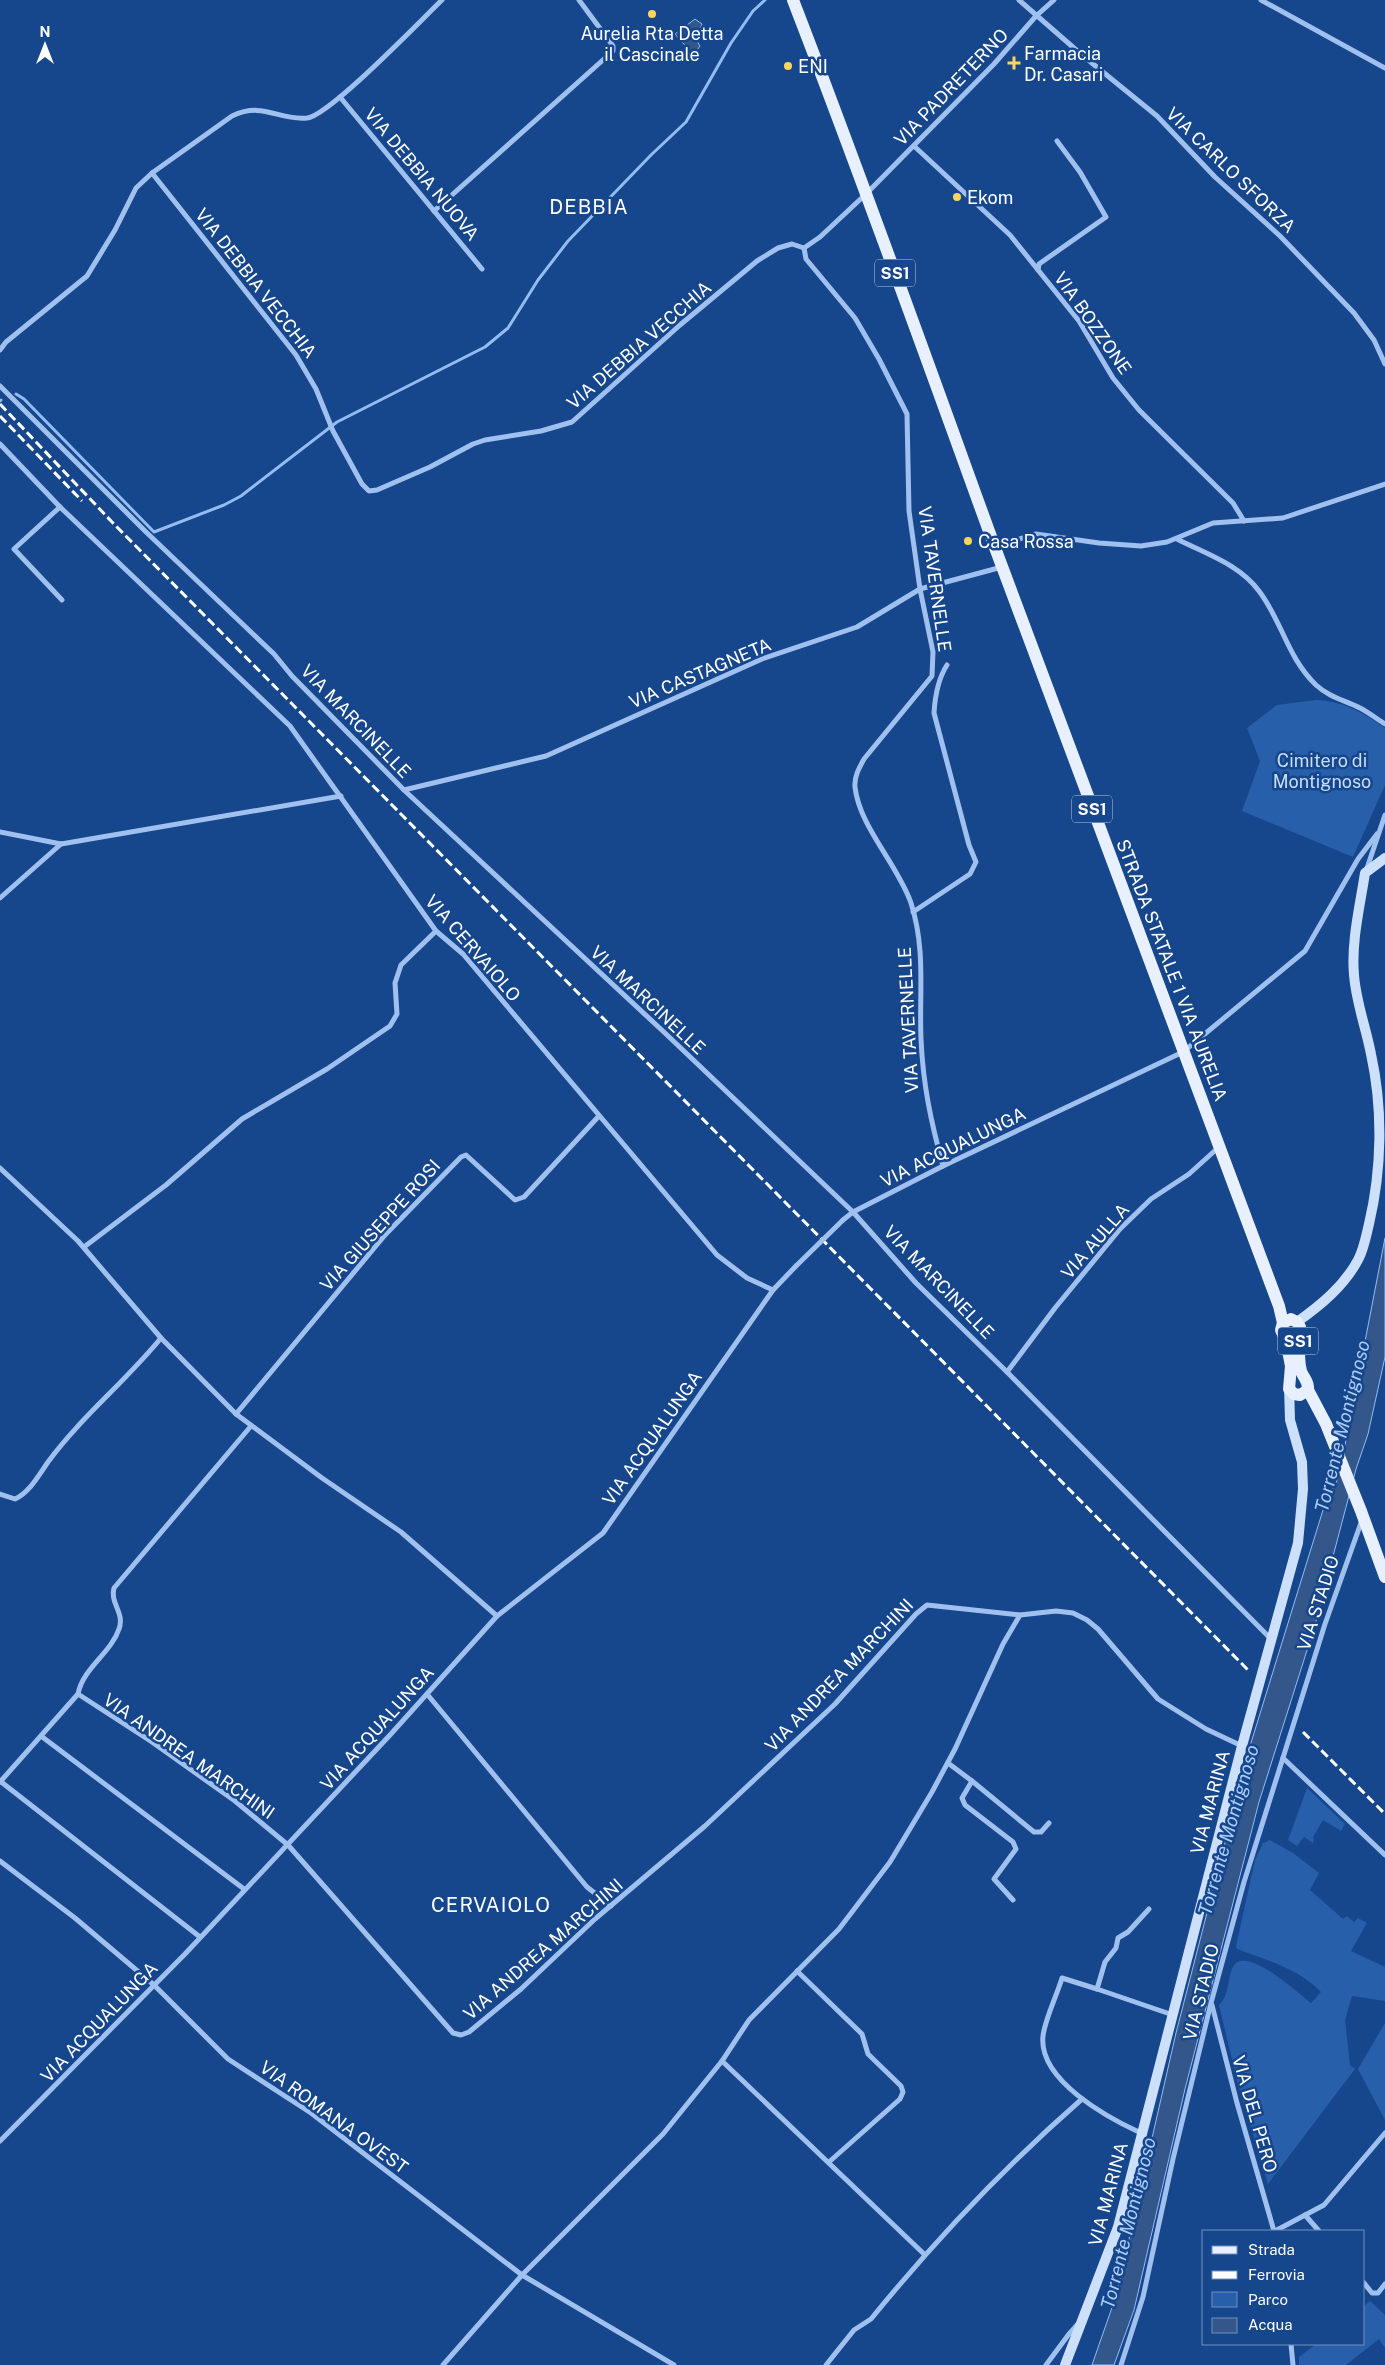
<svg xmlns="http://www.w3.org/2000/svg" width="1385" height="2365" font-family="'Public Sans',sans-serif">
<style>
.green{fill:#285fab}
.water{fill:#34578b;stroke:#92bcf2}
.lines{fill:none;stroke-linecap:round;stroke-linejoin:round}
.stream{stroke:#92bcf2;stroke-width:3}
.street{stroke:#a0c1ef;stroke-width:5}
.secondary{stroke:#cde0fb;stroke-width:10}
.primary{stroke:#e8f0ff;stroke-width:12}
.rail{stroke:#fff;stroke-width:3;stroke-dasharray:9 4;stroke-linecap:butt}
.street-bridge{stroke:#a0c1ef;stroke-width:5}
.poi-dot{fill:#ffd55e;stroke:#16468c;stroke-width:2}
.labels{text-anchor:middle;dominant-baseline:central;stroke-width:5;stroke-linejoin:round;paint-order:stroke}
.shield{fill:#16468c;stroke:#b9c8dc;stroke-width:1}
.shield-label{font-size:16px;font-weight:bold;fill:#fff}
.poi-label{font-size:18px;fill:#fff;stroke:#16468c;text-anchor:start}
.street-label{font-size:18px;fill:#fff;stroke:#16468c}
.park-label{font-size:18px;fill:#c6ddfb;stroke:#16468c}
.water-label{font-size:19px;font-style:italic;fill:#abccf7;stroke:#16468c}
.quarter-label{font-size:20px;letter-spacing:1px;fill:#fff;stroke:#16468c}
</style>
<rect width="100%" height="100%" fill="#16468c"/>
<g class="green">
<path d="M 1316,700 C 1343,701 1364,713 1385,728 L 1385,785 L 1353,857 L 1242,811 L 1260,761 L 1247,728 L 1277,705 Z"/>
<path d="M 1307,1788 L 1345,1824 L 1341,1831 L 1323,1820 L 1313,1837 L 1314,1839 L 1313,1843 L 1304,1837 L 1297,1846 L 1288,1840 Z"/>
<path d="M 1270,1840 L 1293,1853 L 1319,1873 L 1310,1890 L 1343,1919 L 1347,1916 L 1354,1922 L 1358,1918 L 1367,1923 L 1351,1951 L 1385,1967 L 1385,2001 L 1352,1996 L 1345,2020 L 1350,2065 L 1355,2069 L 1268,2184 L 1239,2088 L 1219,2005 C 1229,1995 1227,1983 1232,1969 C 1242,1941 1298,1993 1311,2003 L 1321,1992 C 1299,1969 1267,1960 1237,1949 L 1236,1946 L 1255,1860 L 1263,1843 Z"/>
<path d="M 1385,2023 L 1385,2120 L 1358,2069 Z"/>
<path d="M 1370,2301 L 1385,2315 L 1385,2348 L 1379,2339 L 1346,2365 L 1299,2365 L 1299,2357 L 1316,2344 L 1364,2344 L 1364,2306 Z"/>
</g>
<g class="water">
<path d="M 695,19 L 702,24 L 700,30 L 693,35 L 700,46 L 695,53 L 690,51 L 675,34 Z"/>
<path d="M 1385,1238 L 1385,1357 L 1368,1434 L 1356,1469 L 1315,1625 L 1259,1802 L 1185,2089 L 1134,2310 L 1114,2365 L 1092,2365 L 1116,2296 L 1176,2033 L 1250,1746 L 1323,1510 L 1339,1476 Z"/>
</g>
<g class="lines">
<g class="stream">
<path d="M 16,394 L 24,399 L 154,532 L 224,505 L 241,496 L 337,422 L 485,347 L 508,328 L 538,280 L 568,241 L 651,155 L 686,122 L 731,43 L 753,11 L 765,0"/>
<path d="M 0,401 L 1,400"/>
</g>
<g class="street">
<path d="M 1019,0 L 1082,55 L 1157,116 L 1215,177 L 1280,236 L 1354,313 L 1374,340 L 1385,364"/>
<path d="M 1261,0 L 1385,68"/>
<path d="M 340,97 L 482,269"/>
<path d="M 914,146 L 1010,235 L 1079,321 L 1113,378 L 1139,410 L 1233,503 L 1244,521"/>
<path d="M 152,173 L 296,355 L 316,389 L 333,431 L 362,484 L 369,491 L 377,490 L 430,467 L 473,444 L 485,440 L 541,431 L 572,422 L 680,325 L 757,261 L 778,248 L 792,244 L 804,248"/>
<path d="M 434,211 L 613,51 L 613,46 L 579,0"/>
<path d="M 1038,270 L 1039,264 L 1106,217 L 1080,172 L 1057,141"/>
<path d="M 0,350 L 6,342 L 87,276 L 115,230 L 136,188 L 152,173 L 232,116 C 264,101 278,121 307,118 C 330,115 420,21 442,0"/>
<path d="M 0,386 L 145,531 L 274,654 L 292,676 L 404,790 L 666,1034 L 853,1212 L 916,1283 L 1007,1372 L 1271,1639"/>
<path d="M 0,444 L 60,507 L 290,726 L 436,931 L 463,954 L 717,1255 L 747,1278 L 773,1290"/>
<path d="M 60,507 L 14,549 L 62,600"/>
<path d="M 1177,539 C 1206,554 1239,564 1259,591 C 1282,621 1287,657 1316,685 C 1329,697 1344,700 1360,708 C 1368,712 1377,719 1385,724"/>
<path d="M 996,546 L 1036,534 L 1099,543 L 1141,546 L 1167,542 L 1213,523 L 1283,518 L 1385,484"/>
<path d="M 404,790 L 546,756 L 762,659 L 857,627 L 920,589 L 1002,567"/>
<path d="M 0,832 L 61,844 L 341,796"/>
<path d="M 1366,871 L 1385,815"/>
<path d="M 0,898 L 61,844"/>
<path d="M 913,912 L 970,874 L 976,862 L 969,845 L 934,713 C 935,696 938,679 947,665"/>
<path d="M 943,1166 C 931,1122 923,1085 921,1039 C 919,992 926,950 911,903 C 898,865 859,826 855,787 C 854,777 859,768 864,759 L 932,676 L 933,652 L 920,589 L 909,511 L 907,414 L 879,359 L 855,318 L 806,259 L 804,248 L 820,237 L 867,193 L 994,64 L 1036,16 L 1054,0"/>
<path d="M 0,1168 L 78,1241 L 161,1338 L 236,1414 L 322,1478 L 401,1532 L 497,1616"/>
<path d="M 843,1220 L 853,1212 L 943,1166 L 1183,1052 L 1305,951 L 1358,859 L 1377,834"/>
<path d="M 84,1247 L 166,1185 L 242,1119 L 327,1069 L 390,1026 L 397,1014 L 395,983 L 401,965 L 436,931"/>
<path d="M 1007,1372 L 1055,1308 L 1120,1229 L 1151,1199 L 1189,1174 L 1220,1146"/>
<path d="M 236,1414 L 385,1235 L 461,1157 L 466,1155 L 515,1200 L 524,1197 L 598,1117"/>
<path d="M 0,1494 L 15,1499 C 29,1493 39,1475 48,1462 C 81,1417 125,1382 161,1338"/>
<path d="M 78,1694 L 152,1742 L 235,1801 L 288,1845 L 453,2033 L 461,2035 L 469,2032 L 521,1989 L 595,1919 L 705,1826 L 835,1704 L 916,1614 L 927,1605 L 1020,1615 L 1056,1611 L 1073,1613 L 1087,1620 L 1098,1629 L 1158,1699 L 1206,1729 L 1242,1746"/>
<path d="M 427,1694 L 587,1887 L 611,1906"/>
<path d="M 41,1736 L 244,1889"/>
<path d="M 1283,1758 L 1385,1855"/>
<path d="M 948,1763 L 972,1781 L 962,1798 L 965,1805 L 1013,1842 L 1016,1849 L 994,1879 L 1013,1900"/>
<path d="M 0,1781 L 200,1937"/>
<path d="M 972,1781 L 1034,1832 L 1041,1832 L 1049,1823"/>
<path d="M 0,1782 L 78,1694 C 83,1668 111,1653 119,1629 C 125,1613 110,1604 114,1588 L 251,1426"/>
<path d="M 0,1861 L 75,1918 L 154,1985 L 228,2059 L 311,2113 L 522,2275 L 674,2365"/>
<path d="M 797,1971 L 862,2034 L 868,2054 L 901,2086 L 903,2092 L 900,2099 L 829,2162"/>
<path d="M 1097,1989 L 1173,2015"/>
<path d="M 1212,2005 L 1237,2103 L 1274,2231"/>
<path d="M 722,2061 L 924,2254"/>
<path d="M 1141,2133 C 1108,2118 1038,2080 1043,2036 C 1045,2019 1057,1995 1062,1978 L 1097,1989 L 1105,1962 L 1116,1948 L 1118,1938 L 1128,1932 L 1149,1909"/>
<path d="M 0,2141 L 185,1954 L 390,1735 L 497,1616 L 603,1533 L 773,1290 L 796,1266"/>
<path d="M 1305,2215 L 1319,2231"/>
<path d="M 1275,2231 L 1324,2205 L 1385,2133"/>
<path d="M 1364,2283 L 1372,2293 L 1378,2293 L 1385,2284"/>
<path d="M 1291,2344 L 1293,2365"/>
<path d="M 443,2365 L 522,2275 L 663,2134 L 722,2061 L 749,2020 L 839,1929 L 890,1862 L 932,1792 L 955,1749 L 1003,1644 L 1020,1615"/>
<path d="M 826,2365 L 854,2330 L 871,2319 C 937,2238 1003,2168 1082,2099"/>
<path d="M 1046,2365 L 1069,2334 L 1078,2324"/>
<path d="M 1121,2365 L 1143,2297 L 1173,2159 L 1211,2003 L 1244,1882 L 1325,1624 L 1362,1520"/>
</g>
<g class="secondary">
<path d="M 1297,1322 C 1321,1305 1344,1286 1358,1260 C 1364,1249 1366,1236 1369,1224 C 1382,1169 1383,1109 1371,1054 C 1366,1028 1356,1002 1354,975 C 1351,942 1360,906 1365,873 L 1385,858"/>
<path d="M 1065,2365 L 1118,2227 L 1242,1746 L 1298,1543 L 1303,1489 L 1302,1462 L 1290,1420 L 1289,1386"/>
</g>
<g class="primary">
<path d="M 793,0 C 863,181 928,363 994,545 C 1087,800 1186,1052 1279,1306 L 1283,1323"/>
<path d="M 1291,1319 L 1297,1322 L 1300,1327 C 1300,1341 1297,1357 1301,1371 C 1304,1379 1309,1381 1308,1390 L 1300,1395 L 1294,1394 L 1289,1389 L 1291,1366 L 1286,1340 L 1281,1330 L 1283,1323 Z"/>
<path d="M 1308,1390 L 1326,1424 L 1361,1511 L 1385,1577"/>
</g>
<g class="rail">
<path d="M 0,404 L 112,522 L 1249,1671"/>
<path d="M 0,416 L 82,501"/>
<path d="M 1303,1732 L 1385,1814"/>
</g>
<path class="street-bridge" d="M 796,1266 L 843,1220"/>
</g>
<g class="poi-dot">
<circle cx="652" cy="14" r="5"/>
<path d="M1011.5 55.5h5v5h5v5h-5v5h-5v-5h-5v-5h5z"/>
<circle cx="788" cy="66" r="5"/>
<circle cx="957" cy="197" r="5"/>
<circle cx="968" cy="541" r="5"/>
</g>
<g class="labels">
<g class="shield">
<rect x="875" y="259.5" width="40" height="27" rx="4"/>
<rect x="1072" y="795.5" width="40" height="27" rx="4"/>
<rect x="1278" y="1327.5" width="40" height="27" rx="4"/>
</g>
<g class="shield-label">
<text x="895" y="273">SS1</text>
<text x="1092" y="809">SS1</text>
<text x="1298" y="1341">SS1</text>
</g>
<g class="poi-label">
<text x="652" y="33" text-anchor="middle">Aurelia Rta Detta<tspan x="652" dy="21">il Cascinale</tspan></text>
<text x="1024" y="53">Farmacia<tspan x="1024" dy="21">Dr. Casari</tspan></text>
<text x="798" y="66">ENI</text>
<text x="967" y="197">Ekom</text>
<text x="978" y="541">Casa Rossa</text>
</g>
<g class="street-label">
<text transform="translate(951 87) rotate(-46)">VIA PADRETERNO</text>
<text transform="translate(1231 170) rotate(44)">VIA CARLO SFORZA</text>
<text transform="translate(422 174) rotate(50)">VIA DEBBIA NUOVA</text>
<text transform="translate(256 283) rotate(52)">VIA DEBBIA VECCHIA</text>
<text transform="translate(1093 323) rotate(55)">VIA BOZZONE</text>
<text transform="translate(639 345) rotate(-41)">VIA DEBBIA VECCHIA</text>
<text transform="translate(935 579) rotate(82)">VIA TAVERNELLE</text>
<text transform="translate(700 673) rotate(-23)">VIA CASTAGNETA</text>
<text transform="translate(356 721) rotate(46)">VIA MARCINELLE</text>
<text transform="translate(473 948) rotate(49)">VIA CERVAIOLO</text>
<text transform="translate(1172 970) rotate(69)">STRADA STATALE 1 VIA AURELIA</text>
<text transform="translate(648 1000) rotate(43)">VIA MARCINELLE</text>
<text transform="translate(908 1020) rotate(-93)">VIA TAVERNELLE</text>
<text transform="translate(953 1147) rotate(-26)">VIA ACQUALUNGA</text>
<text transform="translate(380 1225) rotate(-48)">VIA GIUSEPPE ROSI</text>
<text transform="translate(1095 1241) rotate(-49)">VIA AULLA</text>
<text transform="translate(939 1282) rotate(46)">VIA MARCINELLE</text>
<text transform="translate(652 1438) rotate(-55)">VIA ACQUALUNGA</text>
<text transform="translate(1318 1603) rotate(-72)">VIA STADIO</text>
<text transform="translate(839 1675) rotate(-46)">VIA ANDREA MARCHINI</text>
<text transform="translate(377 1728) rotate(-48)">VIA ACQUALUNGA</text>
<text transform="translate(189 1756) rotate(35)">VIA ANDREA MARCHINI</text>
<text transform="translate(1210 1802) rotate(-75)">VIA MARINA</text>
<text transform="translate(543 1949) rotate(-41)">VIA ANDREA MARCHINI</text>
<text transform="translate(1201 1992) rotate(-76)">VIA STADIO</text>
<text transform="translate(99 2022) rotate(-46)">VIA ACQUALUNGA</text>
<text transform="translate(1255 2114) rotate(74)">VIA DEL PERO</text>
<text transform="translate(334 2117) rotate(36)">VIA ROMANA OVEST</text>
<text transform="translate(1108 2194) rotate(-75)">VIA MARINA</text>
</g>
<g class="park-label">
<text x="1322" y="760">Cimitero di<tspan x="1322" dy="21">Montignoso</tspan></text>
</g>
<g class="water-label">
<text transform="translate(1342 1426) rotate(-76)">Torrente Montignoso</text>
<text transform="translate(1228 1830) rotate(-74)">Torrente Montignoso</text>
<text transform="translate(1128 2223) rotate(-76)">Torrente Montignoso</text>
</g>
<g class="quarter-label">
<text x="589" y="207">DEBBIA</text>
<text x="491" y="1905">CERVAIOLO</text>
</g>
</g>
<rect x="1202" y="2230" width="162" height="115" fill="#16468c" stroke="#7390ba"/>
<rect x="1212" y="2246" width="25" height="8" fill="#e8f0ff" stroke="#7390ba"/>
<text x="1248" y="2255" font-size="15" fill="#ffffff">Strada</text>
<rect x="1212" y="2271" width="25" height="8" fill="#ffffff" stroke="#7390ba"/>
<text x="1248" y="2280" font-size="15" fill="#ffffff">Ferrovia</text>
<rect x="1212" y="2292" width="25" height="15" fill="#285fab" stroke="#7390ba"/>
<text x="1248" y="2305" font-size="15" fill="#ffffff">Parco</text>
<rect x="1212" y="2318" width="25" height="15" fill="#34578b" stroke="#7390ba"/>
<text x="1248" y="2330" font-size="15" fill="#ffffff">Acqua</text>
<g transform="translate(45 45)" stroke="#16468c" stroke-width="4" paint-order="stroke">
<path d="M0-4L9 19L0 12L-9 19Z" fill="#ffffff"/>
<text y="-8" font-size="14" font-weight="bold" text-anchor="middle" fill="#ffffff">N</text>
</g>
</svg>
